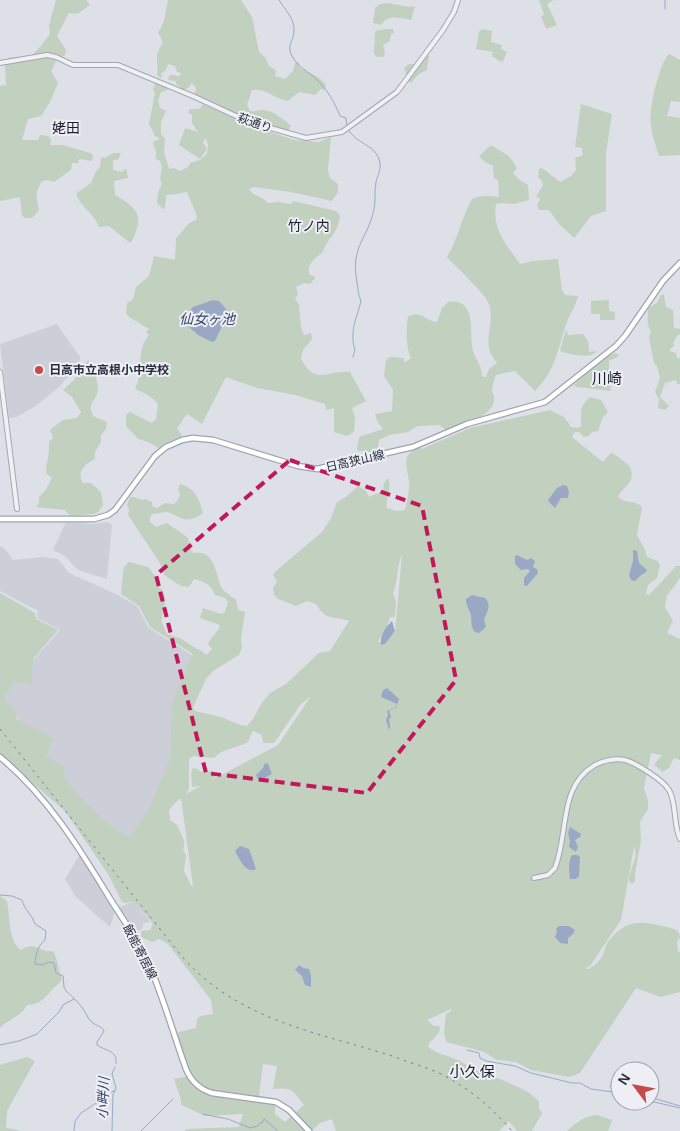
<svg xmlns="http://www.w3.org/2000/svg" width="680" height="1131" font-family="Arial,'Noto Sans JP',sans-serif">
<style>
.built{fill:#cccfd8}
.green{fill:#c1d0bf;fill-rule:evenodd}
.water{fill:#9aa8c5}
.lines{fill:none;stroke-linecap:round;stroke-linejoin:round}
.stream{stroke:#9aa8c5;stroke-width:1}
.minor-casing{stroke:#a4a6b0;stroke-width:6}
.major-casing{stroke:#9ea3b2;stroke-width:7}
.minor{stroke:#f0f1f5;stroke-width:4}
.major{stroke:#fff;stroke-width:4.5}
.rail{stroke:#787d8f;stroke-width:1;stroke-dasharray:2.5 5;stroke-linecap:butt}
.marked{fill:none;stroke:#c2185b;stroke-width:4;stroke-dasharray:10 6;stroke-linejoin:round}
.poi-dot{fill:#c64a49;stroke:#edeff4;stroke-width:2}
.labels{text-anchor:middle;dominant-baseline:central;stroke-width:4;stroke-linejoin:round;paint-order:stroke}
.street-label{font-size:12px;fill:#282c3c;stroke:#edeff4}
.poi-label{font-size:12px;font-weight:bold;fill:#282c3c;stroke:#edeff4;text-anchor:start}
.neighbourhood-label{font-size:14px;fill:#1a1e2d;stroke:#edeff4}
.water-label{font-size:14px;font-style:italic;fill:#35456e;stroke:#edeff4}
.quarter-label{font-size:15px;fill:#1a1e2d;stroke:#edeff4}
</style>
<rect width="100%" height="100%" fill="#dee0e7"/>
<g class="built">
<path d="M 57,324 L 80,357 L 79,365 L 58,388 L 34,407 L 17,417 L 9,418 L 0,344 Z"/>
<path d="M 66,522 L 92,524 L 108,522 L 112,525 L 107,579 L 78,570 L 65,556 L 53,550 Z"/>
<path d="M 0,546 L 5,549 L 13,560 L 43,557 L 58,559 L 69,573 L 118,595 L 137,606 L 149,628 L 195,657 L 172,759 L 153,808 L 130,840 L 98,823 L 43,758 L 14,711 L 2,698 L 14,682 L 60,630 L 37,618 L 38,611 L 0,591 Z"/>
<path d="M 80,854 L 115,911 L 110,927 L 75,896 L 65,879 Z"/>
<path d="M 134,901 L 150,922 L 143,923 L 143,928 L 134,934 L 118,908 Z"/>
</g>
<g class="green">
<path d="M 56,0 L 86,0 L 90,5 L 77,14 L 69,13 L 57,36 L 66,50 L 65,55 L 57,59 L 51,71 L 58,83 L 50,102 L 41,116 L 28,119 L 22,140 L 38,140 L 40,135 L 48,136 L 51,139 L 50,145 L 63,145 L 90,153 L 93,155 L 92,161 L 79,159 L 78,163 L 72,163 L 71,170 L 54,182 L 48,180 L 42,181 C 34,194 37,197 39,210 L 32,218 L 25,218 L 22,216 L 20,197 L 0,201 L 0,86 L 6,85 L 5,65 L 8,58 L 32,55 L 41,46 L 50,34 L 49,25 Z"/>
<path d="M 168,0 L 241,0 L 252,17 L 259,52 L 265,57 L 269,66 L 276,70 L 275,76 L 285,79 L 293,71 L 295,63 L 297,62 L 299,63 L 300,68 L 318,77 L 326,85 L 324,90 L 321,89 L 315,95 L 299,92 L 288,101 C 274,99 267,88 252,90 L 247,105 L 250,111 C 255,112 257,110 262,110 C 271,109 285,120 291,126 L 288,132 L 249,120 L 200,98 L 195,95 L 196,88 L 192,83 L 187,89 L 183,89 L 176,84 L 176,81 L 169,80 L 168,78 L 170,75 L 175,75 L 179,77 L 181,73 L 177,72 L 175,66 L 168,64 L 166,70 L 161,74 L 162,77 L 160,78 L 157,75 C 158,69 157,61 157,55 C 159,45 167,45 158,33 L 164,21 Z"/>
<path d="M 539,0 L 554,0 L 547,4 L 557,25 L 546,29 L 541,17 L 544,14 Z"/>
<path d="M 388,3 L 409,7 L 415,6 L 411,20 C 399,18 389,14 381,25 L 373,23 L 375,8 L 380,4 Z"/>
<path d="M 386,29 L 393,29 L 394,33 L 391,34 L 390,41 L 383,45 L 385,54 L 383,57 L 377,57 L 374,54 L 375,31 Z"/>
<path d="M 482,29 L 492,31 L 491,42 L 502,45 L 501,49 L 507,52 L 503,61 L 501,62 L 492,56 L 493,52 L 476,49 L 479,32 Z"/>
<path d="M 669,54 L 680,60 L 680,102 L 671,101 L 667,116 L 680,118 L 680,155 L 659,156 C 656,146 652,136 651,125 C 648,111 659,64 669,54 Z"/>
<path d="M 428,55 L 429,56 L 427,70 L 419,74 L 411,83 L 409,82 L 404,68 L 409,64 L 419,64 Z"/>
<path d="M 156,83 L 168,87 L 167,90 L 161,92 L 158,101 L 160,108 L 166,111 L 161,122 L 161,134 L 165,139 L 164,152 L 169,169 L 174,168 L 180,171 L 188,167 L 190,163 L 200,160 L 207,154 L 208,146 L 206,138 L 203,142 L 207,149 L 200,159 L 179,145 L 185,128 L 198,132 L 192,123 L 192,115 L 188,112 L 190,109 L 197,109 L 201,108 L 202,104 L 252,126 L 295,140 L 319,142 L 331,137 L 328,170 L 330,178 L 338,184 L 338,192 L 332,201 L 291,192 L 254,187 L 249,189 C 253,196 263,197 268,203 L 278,202 L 291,204 L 293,201 L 336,211 L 340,216 C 338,235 327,237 323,252 C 316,258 305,264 310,275 L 314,276 L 315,278 L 310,284 L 304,283 L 296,287 L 298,294 L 295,299 L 299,304 L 301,327 L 304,335 L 311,333 L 312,339 L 303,350 L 301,358 C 315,387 327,369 350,372 L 366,401 L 352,408 L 355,417 L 354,432 L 347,436 L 334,432 L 334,408 L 326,410 L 325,404 L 295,395 L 257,388 L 226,377 L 202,424 L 187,414 L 177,428 L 182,436 L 164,444 L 159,448 L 148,442 L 138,439 L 126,426 L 126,415 L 130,412 L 152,423 L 156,419 L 158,404 C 151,396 145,393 135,389 C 144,373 135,350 149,335 L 146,332 L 149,329 L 129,317 L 126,313 L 127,303 L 133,299 L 136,287 L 149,276 L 154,256 L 175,260 L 176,238 C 184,231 186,223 196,220 L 197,216 L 187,192 L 177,194 L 166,195 L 165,208 L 163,209 L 157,203 L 158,193 L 162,183 L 160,179 L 162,166 L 159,160 L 156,159 L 156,151 L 153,144 L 154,141 L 158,140 L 159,138 L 155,136 L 149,124 L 155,93 L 153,89 ZM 216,300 L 227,309 L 228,315 L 225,318 L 215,341 L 189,326 L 193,307 Z"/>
<path d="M 581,104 L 612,114 L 606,153 L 606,211 L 591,216 L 574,238 L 559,224 L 549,210 L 539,210 L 537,206 L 540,199 L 536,196 L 543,186 L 542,181 L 538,177 L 539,169 L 542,168 L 560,182 L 571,176 L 576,170 L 575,158 L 583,155 L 582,148 L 575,147 Z"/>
<path d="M 491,145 L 510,157 L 517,168 L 513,173 L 518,179 L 528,185 L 529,200 L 514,204 L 502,203 L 496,204 C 492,230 506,244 520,264 L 533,261 L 558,259 L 562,290 L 565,295 L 578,296 C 575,309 569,314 566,325 C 557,351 556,370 535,391 L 515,371 L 496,375 C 494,380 492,386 492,391 C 493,394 495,396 494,399 C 494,417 460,425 446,430 L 439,425 L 418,426 L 408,432 L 389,435 L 379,440 L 378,447 L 379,453 L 359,451 L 357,450 L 359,437 L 383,429 L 377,421 L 375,414 L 392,411 L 393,390 L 384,376 L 386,360 L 390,357 L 404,358 L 404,363 L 411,358 C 406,350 406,327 408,317 C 420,309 425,321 437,322 L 442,308 L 448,302 C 476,297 470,331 472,346 C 473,357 482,364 482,376 L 486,377 L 489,369 L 497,363 C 479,342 496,327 489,304 C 486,294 455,266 447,257 C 458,240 461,218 472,199 C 482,195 488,196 499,197 L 498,180 L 494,179 L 493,166 L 485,162 L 479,156 Z"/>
<path d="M 113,153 L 121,153 L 118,160 L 113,160 L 113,170 L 122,172 L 126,168 L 128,178 L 114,181 L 115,195 C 128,203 143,211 137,228 C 135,234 134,239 130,243 L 109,226 L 99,227 C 94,213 81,208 76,194 L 91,183 L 96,171 L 100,167 L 101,157 L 105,158 Z"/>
<path d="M 661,295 L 664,295 L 666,307 L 673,310 L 674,328 L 680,329 L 680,334 L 676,337 L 673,343 L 674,346 L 670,349 L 670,351 L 676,353 L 677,358 L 680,358 L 680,384 L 677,384 L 676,380 L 665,383 L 660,397 L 669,406 L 665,410 L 658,408 L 659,400 L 655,392 L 660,378 L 657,366 L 654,363 L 649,338 L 651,331 C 646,326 648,315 648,308 L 657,303 Z"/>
<path d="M 609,300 L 609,311 L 615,312 L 615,320 L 600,320 L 600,314 L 591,314 L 591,301 Z"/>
<path d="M 566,329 L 568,335 L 583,334 L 588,341 L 589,352 L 597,351 C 590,360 570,354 560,351 Z"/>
<path d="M 616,353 L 619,356 L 609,361 L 609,372 L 614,374 L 610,381 L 611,391 L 577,387 L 574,385 C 581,377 606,355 616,353 Z"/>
<path d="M 89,359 L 89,369 L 95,374 C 97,380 99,388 97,394 C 92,405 88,404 93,416 L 107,422 L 106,429 L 101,435 L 101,442 L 95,452 L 95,459 C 85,464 76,471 83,483 L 91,483 L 101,492 L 103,505 L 98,512 L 93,514 L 73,516 L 68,514 L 65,510 L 36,507 L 39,503 L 39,497 L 45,491 L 52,478 L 46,473 C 46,463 50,452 49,442 L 53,438 L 50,430 L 63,420 L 77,418 L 81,412 L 72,397 L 63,390 L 73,381 Z"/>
<path d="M 590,397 L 601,400 L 608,412 L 603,417 L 598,431 L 592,432 L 589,436 L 584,437 L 579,432 L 575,432 L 572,437 L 603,462 L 611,453 C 614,453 628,464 630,467 C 637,484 622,486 618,497 C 625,504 636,500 642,507 L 637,535 L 645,550 L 647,557 L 658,561 L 660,566 L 657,578 L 648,585 L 646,594 L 649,595 L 676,566 L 680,566 L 680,578 L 667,596 L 665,607 L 673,621 L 667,633 L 680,639 L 680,760 L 674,758 L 669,768 L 663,772 L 654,765 L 662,755 L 651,753 L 644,788 L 648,801 L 648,809 L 640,822 L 641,840 L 635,874 L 635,881 L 632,884 L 629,881 C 629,869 639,858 634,847 L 621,920 L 590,966 L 585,968 L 588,969 C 600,963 603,957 606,945 C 607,942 611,939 613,936 C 630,918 644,922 667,927 C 674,929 680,930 680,938 L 677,941 L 678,951 L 680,952 L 680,992 L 661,997 L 636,988 L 580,1073 L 569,1077 L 531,1070 L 516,1062 L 497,1060 L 484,1052 L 446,1042 L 444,1032 L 446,1014 L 451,1011 L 451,1009 L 427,1020 L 434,1026 L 439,1026 L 440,1030 C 438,1037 430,1039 428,1047 L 436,1052 L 458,1060 L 485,1075 L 498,1078 L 516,1086 L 528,1092 L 539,1101 L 539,1109 L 542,1113 L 532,1131 L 517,1131 L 509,1121 L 499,1131 L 336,1131 L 332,1119 L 320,1123 L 312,1131 L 185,1131 L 186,1129 L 239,1127 L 243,1114 L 206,1116 L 181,1105 L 181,1100 L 174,1079 L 190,1076 L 176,1035 L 179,1032 L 196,1028 L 197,1019 L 201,1016 L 213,1014 L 211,1000 L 168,944 L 159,939 L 152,942 L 141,937 L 141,931 L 150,930 L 153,924 L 134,901 L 126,903 L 122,902 L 108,874 L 65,811 L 0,755 L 0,593 L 35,613 L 36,619 L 58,630 L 33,659 L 31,685 L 24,681 L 20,684 L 15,681 L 4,699 L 16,712 L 17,719 L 53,738 L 46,757 L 65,767 L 63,776 C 82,800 102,824 130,837 L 150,806 L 170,759 L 172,708 L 174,698 L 193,654 L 150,627 L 139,606 L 121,594 L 123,572 L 124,567 L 129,562 L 148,567 L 157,579 L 158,585 C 171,598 163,604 162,619 C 161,623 165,629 167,634 L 180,638 L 197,649 L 202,651 L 206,655 L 212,649 L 208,644 C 211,637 217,633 220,626 L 217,624 L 200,618 L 203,608 L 221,614 L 225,612 L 228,602 L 225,598 L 215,595 C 211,584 205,582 194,579 L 189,587 L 181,586 L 164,575 L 160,563 L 128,515 L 129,510 L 127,505 L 130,497 L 134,497 L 142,500 L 145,499 L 152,502 L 152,506 L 157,508 L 165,503 L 174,504 L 178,500 L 180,494 L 178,490 L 180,484 C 194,487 200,500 203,513 C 185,525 184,518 167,512 L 152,514 L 150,517 L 150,522 L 156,527 L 167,523 L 188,538 L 192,553 C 214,549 215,570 221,587 L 224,591 L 236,600 L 238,610 L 245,612 L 241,638 L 242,648 L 239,655 L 213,671 L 206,679 L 193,707 L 195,711 L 221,717 L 240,725 L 247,726 L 253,719 L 261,704 L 270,693 L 286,684 L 319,653 L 330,651 L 349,621 C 332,615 327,622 316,604 L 307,601 L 296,606 L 278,599 L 274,595 L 273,588 L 277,581 L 273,575 L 276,571 L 322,532 L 331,518 L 337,502 L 346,497 L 358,486 L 366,491 L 369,497 L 383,491 L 384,483 L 388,478 C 392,488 385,498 387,508 L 397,511 L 405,510 C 407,502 410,489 409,481 C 407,465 400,456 419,447 L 422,449 L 470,428 L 550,410 L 564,417 L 571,427 L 578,428 L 581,426 C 581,411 579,407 590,397 ZM 402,554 L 395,632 L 379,643 L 378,641 L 386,630 L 390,617 L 395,617 L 396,601 L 393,594 C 398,581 397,565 402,554 ZM 311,696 L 278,745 L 212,780 L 216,776 L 213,771 L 201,772 L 198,769 L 193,768 L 191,773 L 192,787 L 201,786 L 186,794 L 189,789 L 189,759 L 193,756 L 214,758 L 221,752 L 247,743 L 253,731 L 262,735 L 263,743 L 274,743 L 301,704 ZM 181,798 L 193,886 L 192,887 L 184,871 L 186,855 L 183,850 C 187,840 180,834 177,825 L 170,820 L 169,810 L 175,803 ZM 263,1064 L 277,1066 L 273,1089 C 293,1087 292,1090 304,1105 L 285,1122 L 275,1114 L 275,1104 L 262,1102 L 259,1096 Z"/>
<path d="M 0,896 L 7,901 C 10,915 8,941 21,950 C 35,940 40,953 53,951 C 58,960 58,969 62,979 C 59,985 55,986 51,991 C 44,999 38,1005 27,1005 C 20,1018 8,1019 0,1028 Z"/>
<path d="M 27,1057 L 35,1061 L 7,1111 L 6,1128 L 14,1129 L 20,1131 L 0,1131 L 0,1065 Z"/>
<path d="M 597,1115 L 612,1120 L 608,1131 L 567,1131 C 577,1122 584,1116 597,1115 Z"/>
</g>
<g class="water">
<path d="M 213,300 L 219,301 L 229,312 L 215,341 L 212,342 L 198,335 L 188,326 L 191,309 L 193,307 Z"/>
<path d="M 563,485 L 567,486 L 569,492 L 568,498 L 561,498 L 555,508 L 549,502 L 548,500 L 557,488 Z"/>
<path d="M 633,550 L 637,551 L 639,563 L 647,570 L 645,573 L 641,575 L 635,581 L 631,580 L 629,575 L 633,561 Z"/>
<path d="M 517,555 L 527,560 L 531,558 L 535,561 L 533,567 L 537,569 L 538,573 L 527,586 L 524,585 L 524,578 L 530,571 L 528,569 L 521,570 L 515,564 L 515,556 Z"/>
<path d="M 472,595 L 485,598 C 492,606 487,611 484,620 L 486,627 L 479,633 L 475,632 C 470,626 472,622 471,615 C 469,609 466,606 466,599 Z"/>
<path d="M 392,621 L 395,631 L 385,644 L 381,645 C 379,637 386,626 392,621 Z"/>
<path d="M 387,688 L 399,699 L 396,708 L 389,711 L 391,717 L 389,719 L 390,727 L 389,730 L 386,720 L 388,715 L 387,711 L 395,708 L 397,704 L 381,697 L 383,690 Z"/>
<path d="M 265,763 L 268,764 L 272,774 L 259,781 L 256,775 L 263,768 Z"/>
<path d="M 570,827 L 581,834 L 580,837 L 575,840 L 578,847 L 576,852 L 569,847 L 570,841 L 568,833 Z"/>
<path d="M 240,846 L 249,849 L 256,869 C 246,875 239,858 235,851 Z"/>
<path d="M 572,855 L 577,855 L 580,857 L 579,876 L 576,879 L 570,879 C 569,872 568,861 572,855 Z"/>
<path d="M 559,926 L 569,926 L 575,930 L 573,934 L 568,938 L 568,944 L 560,943 L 555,937 L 557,932 L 556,929 Z"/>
<path d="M 299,965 L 303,968 L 309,969 L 311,976 L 311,987 L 305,985 L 302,976 L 295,970 Z"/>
</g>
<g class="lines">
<g class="stream">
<path d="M 279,0 C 284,9 295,18 294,31 C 294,41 286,45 292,56 C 298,68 309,71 317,80 C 327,89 335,103 340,116 L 346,118 C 346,145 378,141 380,164 C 381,170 377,177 376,182 C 374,191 376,201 374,209 C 368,239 350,246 357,282 C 358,288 358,295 361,301 C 357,318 349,331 355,350 L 353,357"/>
<path d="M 665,0 L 665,9"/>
<path d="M 0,895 L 12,896 L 22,900 C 25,911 31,913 35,924 L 46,931 L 45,940 C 37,947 36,954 35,964 L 43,965 L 48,962 L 54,963 L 56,973 L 63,976 L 64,987 L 66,991 C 73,997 81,1005 85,1012 C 88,1017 88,1019 92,1022 C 97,1027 101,1025 104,1031 L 97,1042 L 97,1045 C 105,1051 118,1050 116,1064"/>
<path d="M 0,1045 L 19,1041 L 37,1034 L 59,1012 L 63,1005 L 74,999"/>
<path d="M 467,1050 L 479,1053 L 480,1058 L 486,1061 L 515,1066 L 531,1073 L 572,1083 L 580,1083 L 591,1089 L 620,1093"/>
<path d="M 610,1086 L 620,1089"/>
<path d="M 650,1097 L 680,1106"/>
<path d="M 650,1101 L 680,1108"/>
<path d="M 202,1114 L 228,1119 L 250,1128 L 258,1126 L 260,1123 L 262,1123 L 264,1119 L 278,1131"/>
<path d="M 74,1131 L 75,1121 L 81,1113 L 101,1100 L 110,1092 L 115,1091"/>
<path d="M 112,1131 L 113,1094 L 116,1088 L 112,1074 L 115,1067"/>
<path d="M 141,1131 L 173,1099"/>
</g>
<g class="minor-casing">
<g id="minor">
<path d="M 0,63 L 47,55 L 56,57 L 73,65 L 118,65 L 195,97 L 249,122 L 306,138 L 342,132 L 397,92 L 443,30 L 454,12 L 458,0"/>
<path d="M 0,372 L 17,509"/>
<path d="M 534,878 L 548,875 L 555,868 C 569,833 558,786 595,765 C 605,760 614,758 625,760 C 636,763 663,780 669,790 C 677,804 673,824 680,839"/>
</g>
</g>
<g class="major-casing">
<g id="major">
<path d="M 0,519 L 94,519 L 108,515 L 115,510 L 155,456 L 166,447 L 182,440 L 193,438 L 213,440 L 298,466 L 317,469 L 413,447 L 467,424 L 545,402 L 616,346 L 625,336 L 663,281 L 680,263"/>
<path d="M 0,757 C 47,796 78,846 109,897 C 122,918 137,939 148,962 C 163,996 173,1033 186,1069 C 191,1081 199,1089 212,1093 L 276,1102 L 289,1110 L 309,1131"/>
</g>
</g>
<use href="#minor" class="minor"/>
<use href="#major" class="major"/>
<path class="rail" d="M 0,729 L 184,959 C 242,1022 318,1032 395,1057 C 410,1063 426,1067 441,1074 C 469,1088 492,1108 512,1131"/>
</g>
<path class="marked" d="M 290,460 L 422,506 L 456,680 L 367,793 L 206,773 L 156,575 Z"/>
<circle class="poi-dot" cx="39" cy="370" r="5"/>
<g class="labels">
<g class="street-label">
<text transform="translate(255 123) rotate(19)">萩通り</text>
<text transform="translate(355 461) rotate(-13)">日高狭山線</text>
<text transform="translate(140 952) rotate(63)">飯能寄居線</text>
</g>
<g class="poi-label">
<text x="49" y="370">日高市立高根小中学校</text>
</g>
<g class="neighbourhood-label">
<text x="66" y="128">姥田</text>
<text x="309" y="226">竹ノ内</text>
</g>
<g class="water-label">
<text x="207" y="319">仙女ヶ池</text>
<text transform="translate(103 1098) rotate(-87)">小畔川</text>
</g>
<g class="quarter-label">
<text x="607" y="378">川崎</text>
<text x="472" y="1071">小久保</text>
</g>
</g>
<g transform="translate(635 1086) rotate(302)"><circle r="24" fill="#edeff4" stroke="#9ea1aa"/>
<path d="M0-4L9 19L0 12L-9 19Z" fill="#c64a49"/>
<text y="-8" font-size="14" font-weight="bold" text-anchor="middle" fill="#282c3c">N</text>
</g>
</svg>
